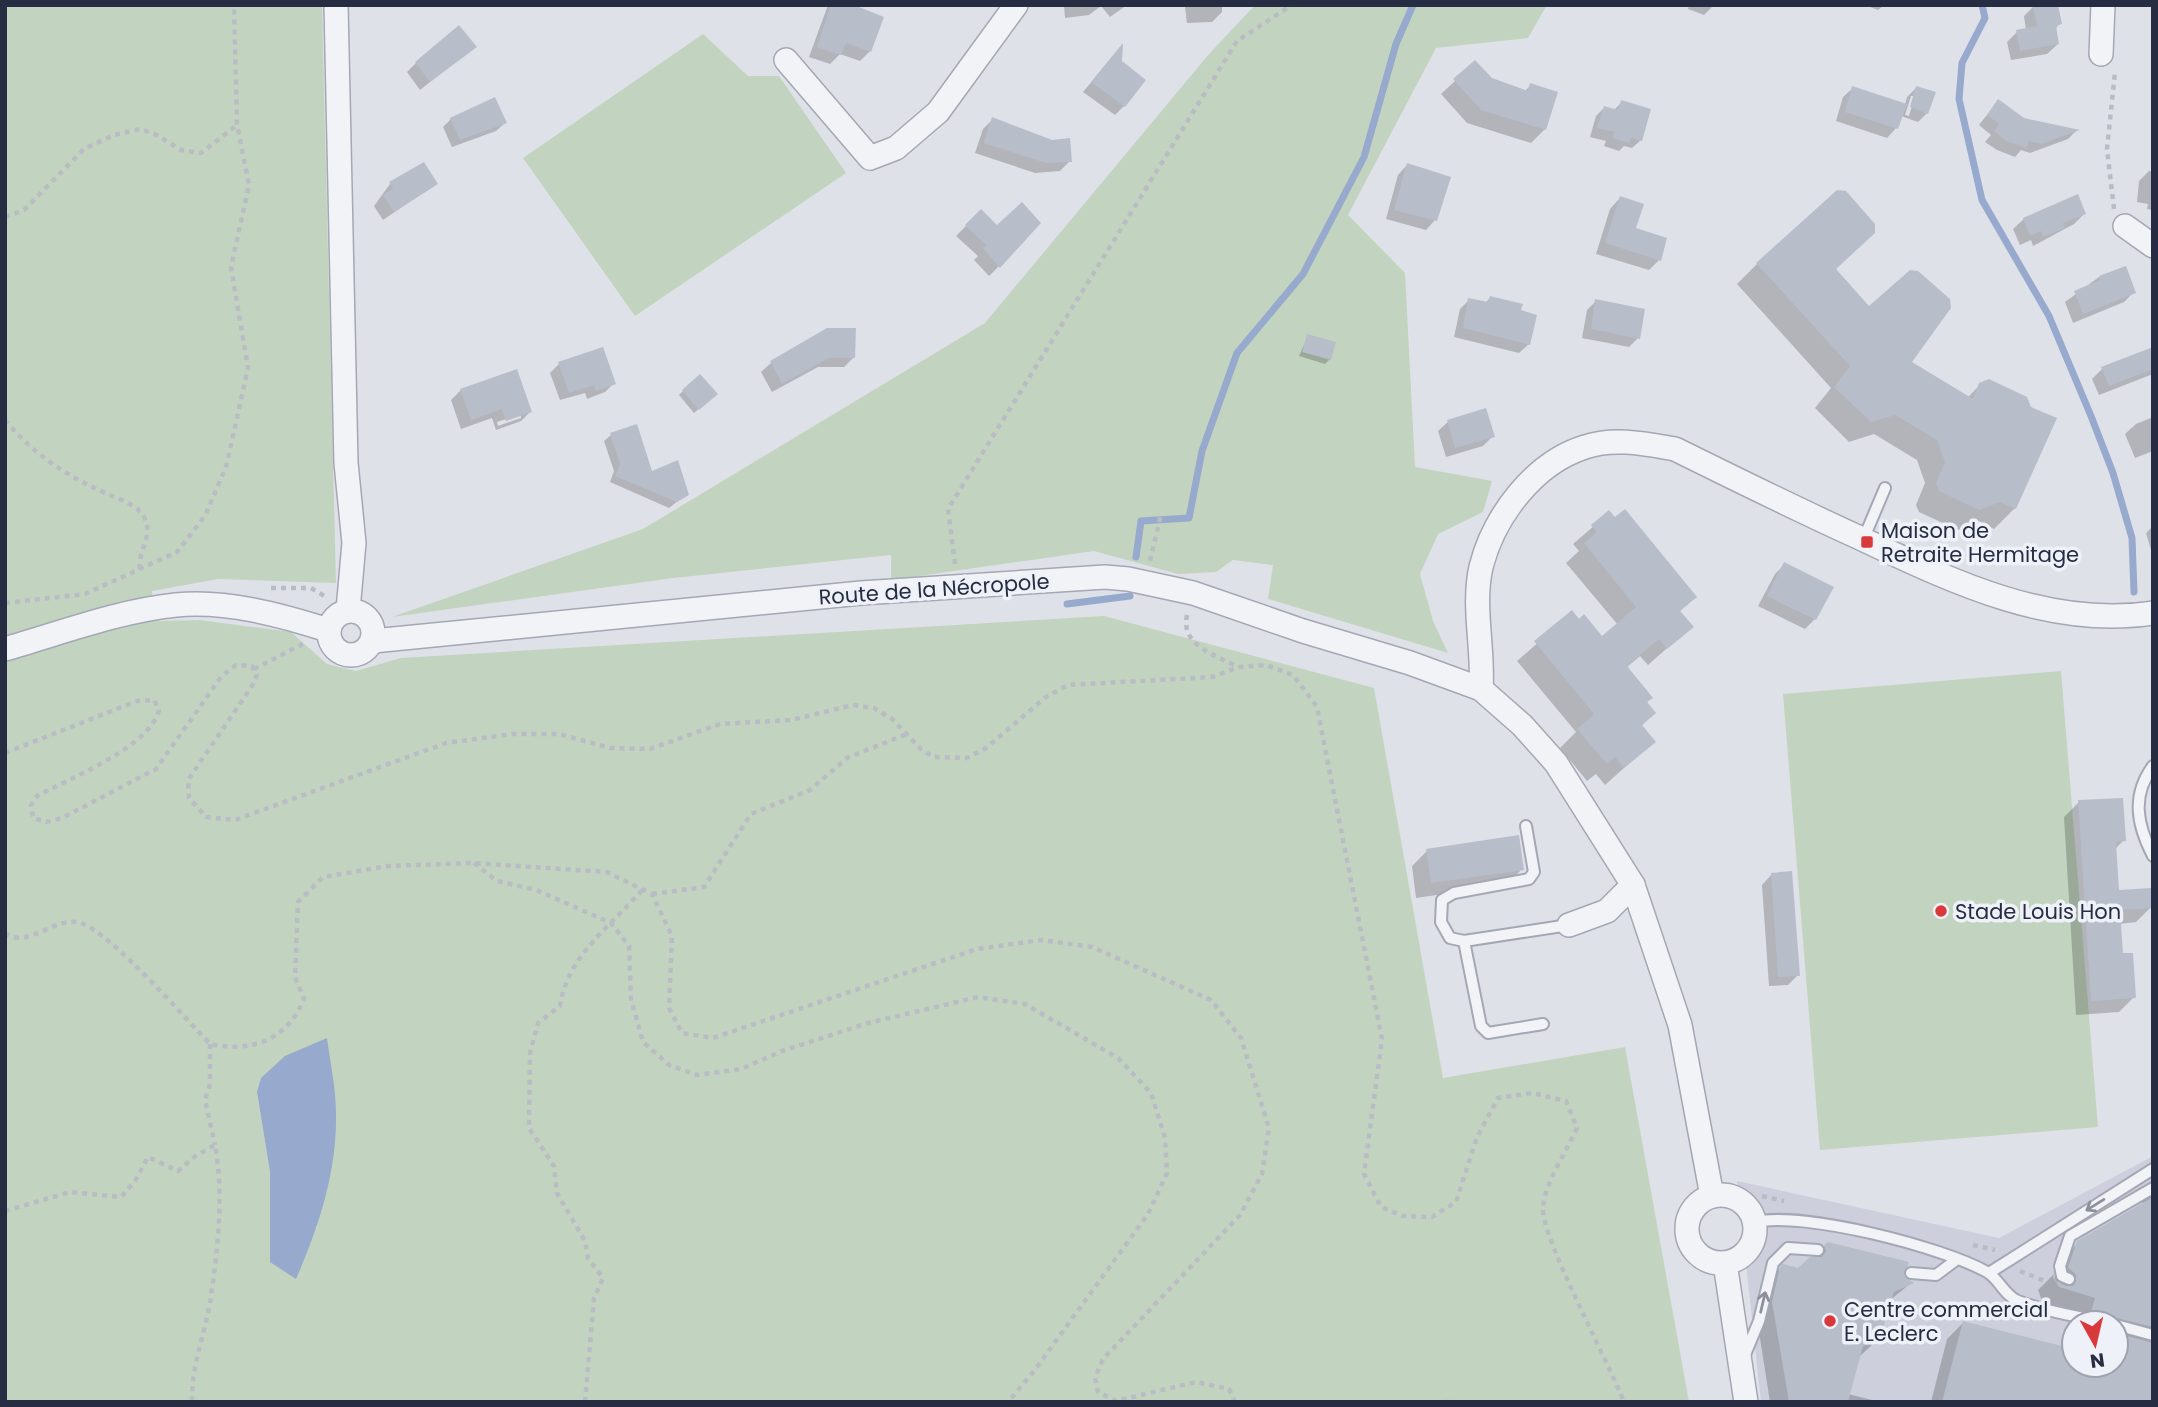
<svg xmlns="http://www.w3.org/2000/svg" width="2158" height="1407" font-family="Poppins,sans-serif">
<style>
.built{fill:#cdd0dc;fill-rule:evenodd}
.green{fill:#c2d4bf;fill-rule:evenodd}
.water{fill:#97a9cd}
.shadow{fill:#0003;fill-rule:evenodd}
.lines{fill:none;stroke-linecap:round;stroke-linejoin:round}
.stream{stroke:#97a9cd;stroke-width:7}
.building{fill:#b8bdca}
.lane-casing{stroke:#a4a7b4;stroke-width:14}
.street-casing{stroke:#a4a7b4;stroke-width:26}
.path{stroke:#b9bcc4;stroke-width:4.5;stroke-dasharray:5 5;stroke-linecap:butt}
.lane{stroke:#f2f3f7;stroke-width:10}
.street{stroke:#f2f3f7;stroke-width:23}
.oneway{stroke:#8c909c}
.poi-dot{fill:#d9393b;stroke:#eef1f7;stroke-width:2.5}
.labels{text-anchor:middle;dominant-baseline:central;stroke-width:7;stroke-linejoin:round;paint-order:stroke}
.poi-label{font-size:21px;fill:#262d42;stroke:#eef1f7;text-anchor:start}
.street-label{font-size:21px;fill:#262d42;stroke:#eef1f7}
</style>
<rect width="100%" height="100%" fill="#dfe1e9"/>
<path class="built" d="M 2153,1156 L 2153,1402 L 1761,1402 L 1737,1181 L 1999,1238 ZM 2074,1323 L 2116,1323 L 2116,1365 L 2074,1365 Z"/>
<g class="green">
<path d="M 5,5 L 322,5 L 336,583 L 218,579 L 152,591 L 155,621 L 200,620 L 291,632 L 327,664 L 356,671 L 401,658 L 1104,616 L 1374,688 L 1443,1078 L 1625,1047 L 1689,1402 L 5,1402 ZM 257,1092 L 318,1229 L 270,1172 Z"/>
<path d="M 1255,5 L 1547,5 L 1528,38 L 1436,48 L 1348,215 L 1405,273 L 1415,467 L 1492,481 L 1483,512 L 1438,534 L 1420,574 L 1433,621 L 1448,653 L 1268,599 L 1273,565 L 1233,560 L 1216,572 L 1178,574 L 1094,551 L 891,580 L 891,555 L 673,578 L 392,617 L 643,529 L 985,323 L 1209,54 Z"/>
<path d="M 703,34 L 748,76 L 779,76 L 846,173 L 635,316 L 523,158 Z"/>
<path d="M 2061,671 L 2098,1127 L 1820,1150 L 1783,694 Z"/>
</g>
<path class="water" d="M 327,1038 C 330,1062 336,1088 336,1113 C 337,1172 319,1226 296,1279 L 270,1262 L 270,1172 L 257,1092 L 261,1078 L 285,1056 Z"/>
<g class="shadow">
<path d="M 828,5 L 849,5 L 870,51 L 860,61 L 840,54 L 830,64 L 809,57 Z"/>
<path d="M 1064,5 L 1127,5 L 1110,17 L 1101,6 L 1089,15 L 1065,18 Z"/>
<path d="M 1180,5 L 1222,5 L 1222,12 L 1212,22 L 1187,23 L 1185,7 Z"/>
<path d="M 1689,5 L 1714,5 L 1704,15 L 1688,9 Z"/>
<path d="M 1865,5 L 1884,5 L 1878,10 Z"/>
<path d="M 2034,6 L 2060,23 L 2055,29 L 2058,44 L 2047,54 L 2011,60 L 2007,42 L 2017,32 L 2026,30 L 2024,16 Z"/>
<path d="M 474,47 L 420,90 L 407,72 L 416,63 Z"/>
<path d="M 1114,55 L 1124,106 L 1115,115 L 1083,92 Z"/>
<path d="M 1491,79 L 1525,91 L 1531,85 L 1545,129 L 1531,143 L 1467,123 L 1441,94 L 1455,81 Z"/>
<path d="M 1853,88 L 1905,105 L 1907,97 L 1916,88 L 1927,113 L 1918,122 L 1901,116 L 1896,128 L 1887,138 L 1836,121 L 1843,97 ZM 1911,96 L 1915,96 L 1909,116 L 1905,115 Z"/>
<path d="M 1998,101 L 2023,120 L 2076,131 L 2068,139 L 2030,153 L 2021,150 L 2015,157 L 1997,150 L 1985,142 L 1991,135 L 1979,125 Z"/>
<path d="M 1622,102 L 1641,140 L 1632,148 L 1624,146 L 1619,151 L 1604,146 L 1606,141 L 1590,137 L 1596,116 L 1604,108 L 1614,110 Z"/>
<path d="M 451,119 L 505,123 L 496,131 L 452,147 L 443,127 Z"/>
<path d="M 993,119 L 1070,161 L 1060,171 L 1035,173 L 975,153 L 983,129 Z"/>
<path d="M 1407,165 L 1435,220 L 1426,230 L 1386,219 L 1398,175 Z"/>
<path d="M 2149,171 L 2153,171 L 2153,210 L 2147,209 L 2148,204 L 2137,202 L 2139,181 Z"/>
<path d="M 390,184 L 436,184 L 383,220 L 374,206 Z"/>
<path d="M 2077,197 L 2084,214 L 2074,224 L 2033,246 L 2031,240 L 2020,245 L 2013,229 L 2024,219 Z"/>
<path d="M 1620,198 L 1634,229 L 1659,260 L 1649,270 L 1596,254 L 1610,209 Z"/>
<path d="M 981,211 L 999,266 L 989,276 L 974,260 L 978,256 L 956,236 Z"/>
<path d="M 1757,264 L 1834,270 L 1910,363 L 1967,398 L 1980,385 L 2015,508 L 1994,529 L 1979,521 L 1958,530 L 1919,512 L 1916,505 L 1925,483 L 1917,460 L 1874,434 L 1849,442 L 1815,408 L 1831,388 L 1737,284 Z"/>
<path d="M 2099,277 L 2134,292 L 2124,302 L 2073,323 L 2065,302 Z"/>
<path d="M 1490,298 L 1519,312 L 1529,344 L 1519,353 L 1454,337 L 1460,309 L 1469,300 L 1485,303 Z"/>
<path d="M 1596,301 L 1638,338 L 1629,347 L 1582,338 L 1587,310 Z"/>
<path d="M 828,329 L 854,357 L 844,367 L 818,367 L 772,392 L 761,372 L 771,363 Z"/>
<path d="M 1308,336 L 1330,359 L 1325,364 L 1299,356 Z"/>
<path d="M 2153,349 L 2153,374 L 2099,395 L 2092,379 L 2102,369 Z"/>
<path d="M 559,364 L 614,383 L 605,392 L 587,399 L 585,393 L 560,400 L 550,373 Z"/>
<path d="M 461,390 L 530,412 L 521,421 L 496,430 L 492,418 L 461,429 L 451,400 ZM 521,414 L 521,418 L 498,426 L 497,422 Z"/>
<path d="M 683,391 L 716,394 L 694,413 L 679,395 Z"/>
<path d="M 2153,417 L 2153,451 L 2135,458 L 2125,434 L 2136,424 Z"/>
<path d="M 1448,422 L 1493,436 L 1483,446 L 1446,457 L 1438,431 Z"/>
<path d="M 611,435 L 651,473 L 687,494 L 669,508 L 610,482 L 614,471 L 604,441 Z"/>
<path d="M 1609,513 L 1694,597 L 1679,612 L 1691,627 L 1648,665 L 1640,656 L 1626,668 L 1654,713 L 1641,726 L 1654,741 L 1605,785 L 1596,774 L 1587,781 L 1560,748 L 1576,732 L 1517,661 L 1572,613 L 1602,638 L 1618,625 L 1566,563 L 1579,551 L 1573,544 Z"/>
<path d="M 2153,526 L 2153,557 L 2146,533 Z"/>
<path d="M 1785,564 L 1815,619 L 1805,629 L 1758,606 L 1775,574 Z"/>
<path d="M 2079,802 L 2124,840 L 2115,849 L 2117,892 L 2151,907 L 2136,922 L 2119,924 L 2121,955 L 2134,997 L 2119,1012 L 2076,1015 L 2064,817 Z"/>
<path d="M 1427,851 L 1522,869 L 1506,885 L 1416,898 L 1412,866 Z"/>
<path d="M 1772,874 L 1798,975 L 1788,985 L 1769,986 L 1762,885 Z"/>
<path d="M 2153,1181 L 2153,1402 L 1931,1402 L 1947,1339 L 1963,1323 L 2071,1350 L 2074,1343 L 2074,1365 L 2116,1365 L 2116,1323 L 2077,1323 L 2080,1314 L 2043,1303 L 2038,1290 L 2053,1275 L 2054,1279 L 2061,1260 L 2078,1243 L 2143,1204 L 2140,1196 L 2131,1199 Z"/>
<path d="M 1828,1243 L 1911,1283 L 1889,1301 L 1877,1340 L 1858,1358 L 1848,1394 L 1880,1402 L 1770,1402 L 1757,1319 L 1764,1285 L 1783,1266 L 1798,1270 Z"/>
</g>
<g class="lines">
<g class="stream">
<path d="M 1982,5 L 1985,18 L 1962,63 L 1959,99 L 1982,200 L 2049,316 L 2091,416 L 2113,473 L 2132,538 L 2134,592"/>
<path d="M 1136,557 L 1141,521 L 1189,518 L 1202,451 L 1237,353 L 1303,274 L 1364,157 L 1396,44 L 1413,5"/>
<path d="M 1067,604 L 1130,596"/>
</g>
</g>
<g class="building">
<path d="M 831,5 L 854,5 L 884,17 L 871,52 L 846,43 L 841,55 L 817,47 Z"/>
<path d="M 2033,5 L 2058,5 L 2062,24 L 2056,26 L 2059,44 L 2020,51 L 2016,30 L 2037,26 Z"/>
<path d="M 459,25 L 477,47 L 430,82 L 415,62 Z"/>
<path d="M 1123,43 L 1122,61 L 1146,80 L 1125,107 L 1091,82 Z"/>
<path d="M 1475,60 L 1492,78 L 1528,91 L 1530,83 L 1558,92 L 1546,130 L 1481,110 L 1453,79 Z"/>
<path d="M 1852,86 L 1907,104 L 1898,129 L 1845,112 Z"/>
<path d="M 1916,86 L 1936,92 L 1928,114 L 1910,107 Z"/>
<path d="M 495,97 L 507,123 L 460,140 L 450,118 Z"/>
<path d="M 1998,99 L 2024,118 L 2080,130 L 2041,144 L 2029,141 L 2026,148 L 2006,141 L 1994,131 L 1999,124 L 1987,115 Z"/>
<path d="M 1621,100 L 1651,109 L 1642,141 L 1631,138 L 1629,143 L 1612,138 L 1614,132 L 1597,128 L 1604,106 L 1618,110 Z"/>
<path d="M 992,117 L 1052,140 L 1070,138 L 1072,162 L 1046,163 L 984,143 Z"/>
<path d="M 424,162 L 438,184 L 394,212 L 383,195 L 393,189 L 389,182 Z"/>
<path d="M 1407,163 L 1451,177 L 1437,221 L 1394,210 Z"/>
<path d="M 1837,190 L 1846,191 L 1875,224 L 1875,233 L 1836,269 L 1869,306 L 1910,270 L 1918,271 L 1950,299 L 1951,308 L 1912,362 L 1973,399 L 1979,383 L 1989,379 L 2027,397 L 2031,407 L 2057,418 L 2016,509 L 2000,502 L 1979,510 L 1939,491 L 1936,483 L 1945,462 L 1937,440 L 1895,415 L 1871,422 L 1834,387 L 1850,366 L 1756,263 Z"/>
<path d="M 2078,194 L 2086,214 L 2063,223 L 2065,228 L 2043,237 L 2041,231 L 2030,236 L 2023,218 Z"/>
<path d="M 1620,196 L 1644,204 L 1636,228 L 1667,238 L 1661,261 L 1605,243 Z"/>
<path d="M 1022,202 L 1041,223 L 1000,268 L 983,248 L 986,245 L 965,225 L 981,209 L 997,225 Z"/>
<path d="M 2126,266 L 2136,293 L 2083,314 L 2074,291 L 2100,280 L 2099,276 Z"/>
<path d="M 1490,296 L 1523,304 L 1521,310 L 1537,315 L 1530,345 L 1463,328 L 1468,298 L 1488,302 Z"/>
<path d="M 1595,299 L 1645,309 L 1640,339 L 1591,329 Z"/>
<path d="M 827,328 L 856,328 L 855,358 L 829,358 L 782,384 L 770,361 Z"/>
<path d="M 1307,334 L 1336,342 L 1331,360 L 1302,352 Z"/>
<path d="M 603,347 L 616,384 L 596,391 L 594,385 L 569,393 L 558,362 Z"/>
<path d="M 2153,347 L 2153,369 L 2109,386 L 2101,367 Z"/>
<path d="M 517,369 L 532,412 L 506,421 L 502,409 L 471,420 L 460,389 Z"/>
<path d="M 700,374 L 718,394 L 699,410 L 682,390 Z"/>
<path d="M 1486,408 L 1495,437 L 1455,448 L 1447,420 Z"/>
<path d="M 637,424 L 652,471 L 678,460 L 689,495 L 677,502 L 615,476 L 620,464 L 610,433 Z"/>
<path d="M 1625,509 L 1697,597 L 1680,611 L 1694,627 L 1667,649 L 1659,639 L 1627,666 L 1653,698 L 1647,702 L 1656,713 L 1642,725 L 1656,742 L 1624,768 L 1615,757 L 1607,764 L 1577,729 L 1594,714 L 1534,641 L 1572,610 L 1579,619 L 1584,614 L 1602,636 L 1636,607 L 1584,543 L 1597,532 L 1591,525 L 1609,510 L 1615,517 Z"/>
<path d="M 1784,562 L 1834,587 L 1816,620 L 1767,596 Z"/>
<path d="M 2123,798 L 2126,841 L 2116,842 L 2119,890 L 2151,888 L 2153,908 L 2120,910 L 2123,953 L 2133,953 L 2136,998 L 2091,1001 L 2078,800 Z"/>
<path d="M 1519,835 L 1524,870 L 1431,883 L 1426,849 Z"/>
<path d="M 1792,871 L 1800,976 L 1778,977 L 1771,873 Z"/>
<path d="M 2153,1197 L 2153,1327 L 2091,1312 L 2095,1298 L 2059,1287 L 2053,1277 L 2053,1272 L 2056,1281 L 2066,1286 L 2073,1286 L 2076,1281 L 2076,1275 L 2068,1267 L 2077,1241 Z"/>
<path d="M 1828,1242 L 1909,1262 L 1904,1276 L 1914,1283 L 1894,1292 L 1879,1341 L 1863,1346 L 1848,1402 L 1789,1402 L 1772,1302 L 1780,1267 L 1783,1264 L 1798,1268 L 1810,1257 L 1822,1257 L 1826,1251 L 1824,1245 Z"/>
<path d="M 1963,1321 L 2074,1349 L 2074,1365 L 2116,1365 L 2116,1333 L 2153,1343 L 2153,1402 L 1942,1402 Z"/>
</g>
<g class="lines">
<g class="lane-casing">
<g id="lane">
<path d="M 1863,540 L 1885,488"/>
<path d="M 2153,766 C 2131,796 2137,825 2153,856"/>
<path d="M 1526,826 L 1534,872 L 1529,879 L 1454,893 L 1442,900 L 1441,922 L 1450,938 L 1464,941 L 1569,925"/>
<path d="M 1464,941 L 1481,1026 L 1488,1033 L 1543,1024"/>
<path d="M 1755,1222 C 1804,1211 1942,1247 1987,1272 C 1999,1279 2005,1296 2018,1301 C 2046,1312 2078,1316 2106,1323"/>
<path d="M 1911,1273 L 1936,1275 L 1956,1260"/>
<path d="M 1989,1273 L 2153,1169"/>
<path d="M 2069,1279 L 2062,1276 L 2060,1266 L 2070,1236 L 2153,1188"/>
<path d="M 2116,1325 L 2153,1335"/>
<path d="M 1744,1357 L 1759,1321 L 1773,1263 L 1788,1248 L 1818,1250"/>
</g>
</g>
<g class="street-casing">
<g id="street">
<path d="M 336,5 L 346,463 L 354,543 L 348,610"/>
<path d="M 2101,54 L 2103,5"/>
<path d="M 786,60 L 870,158 L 896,148 L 938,112 L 1016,5"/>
<path d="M 2125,226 L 2153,246"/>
<circle cx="351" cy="633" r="22"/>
<path d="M 373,641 L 861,593 L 1105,577 L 1128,579 L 1193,593 L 1303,631 L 1410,663 L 1481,689 L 1522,725 L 1556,763 L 1633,885 L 1680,1025 L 1712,1196"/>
<path d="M 5,649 C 61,633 118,611 176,605 C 226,600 281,615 328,630"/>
<path d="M 1481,689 C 1484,649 1472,607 1481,567 C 1494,516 1534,463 1585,447 C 1614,437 1646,444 1675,449 C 1736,479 1796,509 1858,537 C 1949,580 2049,629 2153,613"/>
<path d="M 1569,925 L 1607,911 L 1633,885"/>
<circle cx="1721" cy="1229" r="34"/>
<path d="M 1725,1263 L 1746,1402"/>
</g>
</g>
<g class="path">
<path d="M 2114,209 L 2107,149 L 2115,72"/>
<path d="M 5,217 L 24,210 L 84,149 L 114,135 L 140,129 L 155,134 L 181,150 L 201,153 L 237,125"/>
<path d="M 5,420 C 34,455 68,477 110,495 C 121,500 140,506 145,519 C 153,538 137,551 140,570"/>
<path d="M 1150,561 L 1161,514"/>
<path d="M 955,564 L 948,509 L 1237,41 L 1292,5"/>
<path d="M 271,588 L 311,588 L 326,597"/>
<path d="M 5,603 L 85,594 L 177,552 L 205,516 L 226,467 L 248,368 L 231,267 L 249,185 L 237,124 L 234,5"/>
<path d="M 1187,615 C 1180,646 1216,655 1238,667"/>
<path d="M 254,669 L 303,644"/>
<path d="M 5,753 L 137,701 L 154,700 L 159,710 C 150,747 70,778 37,796 L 31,805 L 33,818 L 46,822 L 62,818 L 156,769 L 221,677 L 236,665 L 252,666 L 257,675 L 252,686 L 188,780 L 189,798 L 206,817 L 235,820 L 446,743 L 512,734 L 559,734 L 610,748 L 650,749 L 720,724 L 791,720 L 853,705 L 874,708 L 892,719 L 921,749 L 933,757 L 967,758 L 986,748 L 1046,697 L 1068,685 L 1212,677 L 1239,667 L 1266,665 L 1293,675 L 1317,707 L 1382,1039 L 1364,1174 L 1381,1207 L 1403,1216 L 1432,1217 L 1456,1202 L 1477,1137 L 1498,1098 L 1532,1093 L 1566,1101 L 1577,1128 C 1567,1151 1545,1182 1543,1207 C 1540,1235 1610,1365 1624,1402"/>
<path d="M 474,863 L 497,881 L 536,890 L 611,923 L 629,946 L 631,999 L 643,1042 L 669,1065 L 697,1075 L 741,1069 L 782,1051 L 868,1023 L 978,997 L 1025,1004 L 1118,1058 L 1151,1093 L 1165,1138 L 1167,1173 L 1148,1214 L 1034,1371 L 1008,1402"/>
<path d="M 652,894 L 704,887 L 751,814 L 810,790 L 847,758 L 907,734"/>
<path d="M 5,933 C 27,950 56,915 81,923 C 112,934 184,1017 210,1044 C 252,1053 287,1040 304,999 L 295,977 L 298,902 L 323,877 L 388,866 L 473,863 L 607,872 L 652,894 L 672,936 L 669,1008 L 682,1033 L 713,1038 L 977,949 L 1041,940 L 1092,947 L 1211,1000 L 1241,1038 L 1269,1128 L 1262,1174 L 1240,1215 L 1103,1359 L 1095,1378 L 1098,1392 L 1116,1401 L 1196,1382 L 1229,1389 L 1235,1402"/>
<path d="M 210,1044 L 210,1084 L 205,1100 L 215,1145"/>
<path d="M 1762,1196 L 1784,1201"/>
<path d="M 5,1211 L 70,1192 L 121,1197 L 135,1181 L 148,1157 L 178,1171 L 194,1157 L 215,1145 C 224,1194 218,1247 211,1296 C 206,1332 191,1365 192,1402"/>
<path d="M 1973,1245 L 1995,1250"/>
<path d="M 2020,1271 L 2047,1282"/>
<path d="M 585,1402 L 594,1298 L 603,1278 L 588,1258 L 585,1241 L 557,1193 L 554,1166 L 529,1128 L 530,1053 L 538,1023 L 560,1006 C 567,956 611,926 642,890"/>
<path d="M 1444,1402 L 1456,1402"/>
</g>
<use href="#lane" class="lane"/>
<use href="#street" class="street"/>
</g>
<defs><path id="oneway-shaft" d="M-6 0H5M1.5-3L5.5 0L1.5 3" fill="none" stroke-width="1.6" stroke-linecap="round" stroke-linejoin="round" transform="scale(1.75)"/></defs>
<g class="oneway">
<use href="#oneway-shaft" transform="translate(2095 1205) rotate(148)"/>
<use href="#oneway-shaft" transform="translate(1763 1302) rotate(-77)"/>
</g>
<g class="poi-dot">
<rect x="1860" y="535" width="14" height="14" rx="3.5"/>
<circle cx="1941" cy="911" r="7"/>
<circle cx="1830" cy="1321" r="7"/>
</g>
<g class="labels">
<g class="poi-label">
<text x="1881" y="530">Maison de<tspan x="1881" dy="24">Retraite Hermitage</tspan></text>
<text x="1955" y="911">Stade Louis Hon</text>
<text x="1844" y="1309">Centre commercial<tspan x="1844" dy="24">E. Leclerc</tspan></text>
</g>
<g class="street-label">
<text transform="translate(934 589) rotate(-4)">Route de la Nécropole</text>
</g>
</g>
<rect width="2158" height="1407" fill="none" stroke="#262d42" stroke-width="14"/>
<g transform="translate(2095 1344) rotate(172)"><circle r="33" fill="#eef1f7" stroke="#9ea3af" stroke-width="2"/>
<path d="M0-5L12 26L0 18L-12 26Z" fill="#d9393b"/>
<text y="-10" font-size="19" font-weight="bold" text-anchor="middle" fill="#262d42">N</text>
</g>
</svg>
